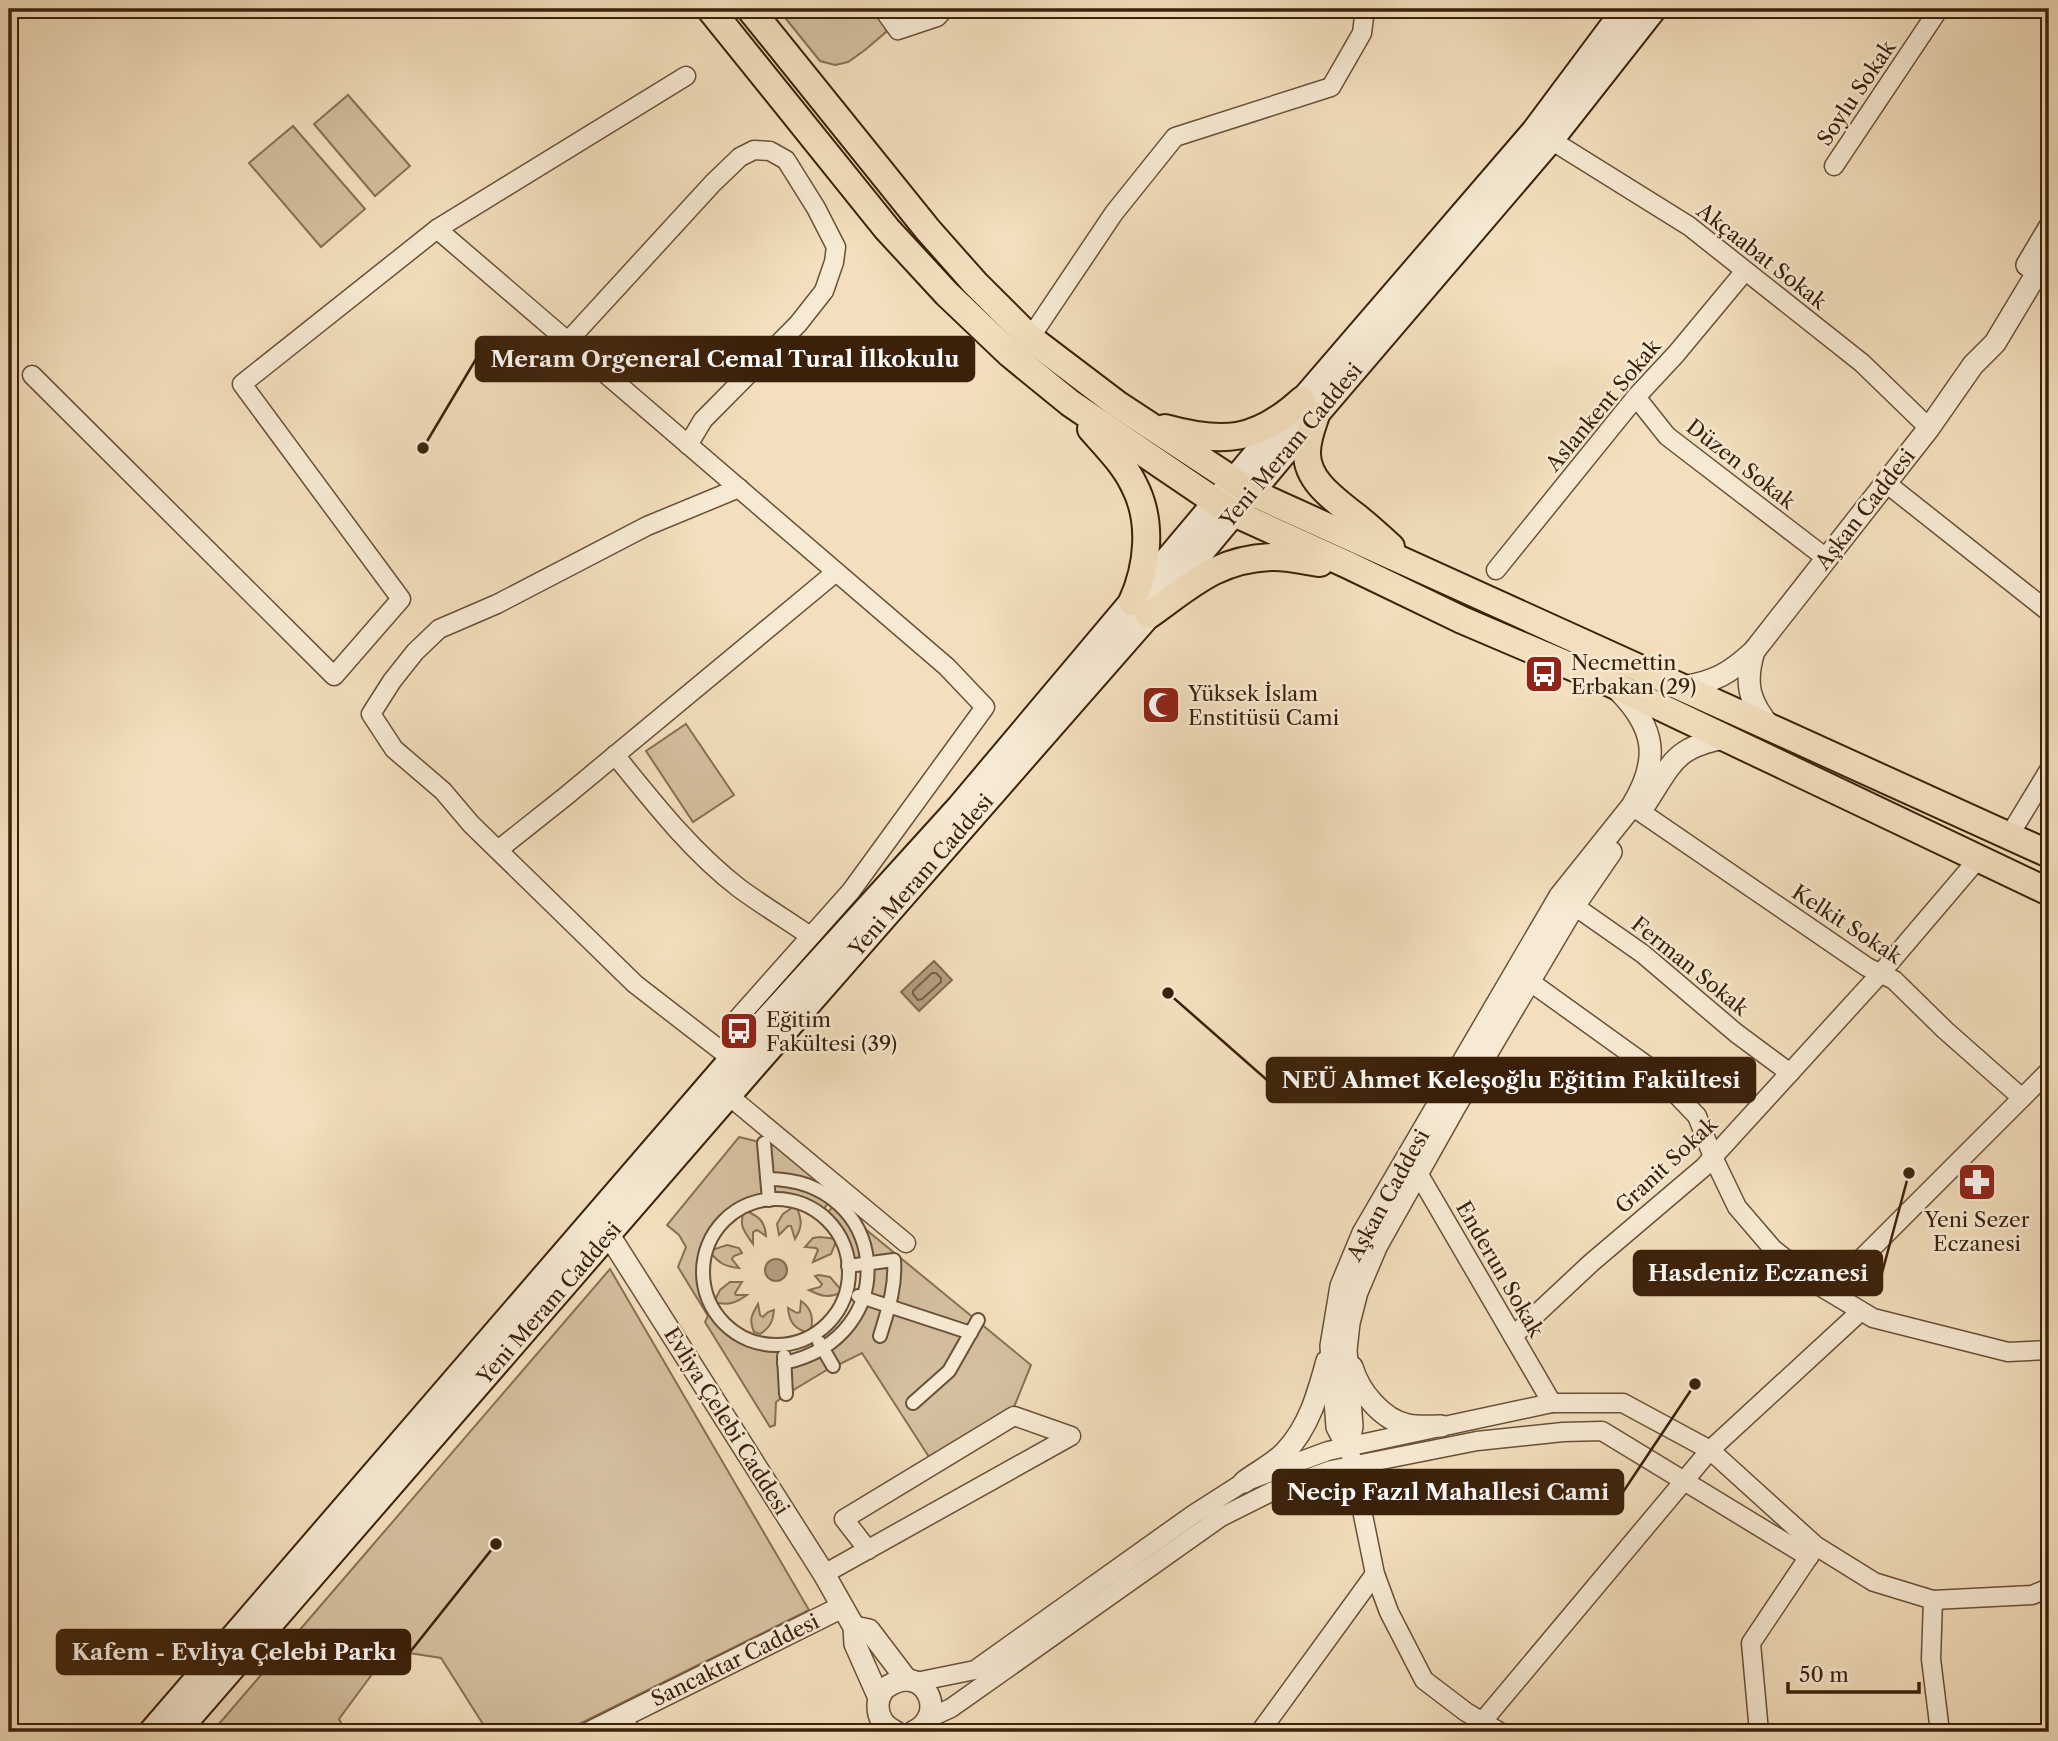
<svg xmlns="http://www.w3.org/2000/svg" width="2058" height="1741" font-family="'Libre Caslon Text',serif">
<style>
.green{fill:#d4bf9f;stroke:#887054;stroke-width:2}
.water{fill:#b49e80;stroke:#846c51;stroke-width:2}
.lines{fill:none;stroke-linecap:round;stroke-linejoin:round}
.shore{stroke:#786045;stroke-width:2}
.pedestrian-casing{stroke:#695037;stroke-width:16}
.minor-casing{stroke:#695037;stroke-width:21}
.tertiary-casing{stroke:#695037;stroke-width:24}
.secondary-casing{stroke:#3b210a;stroke-width:28}
.primary-casing{stroke:#3b210a;stroke-width:30}
.pedestrian{stroke:#f7ead4;stroke-width:12}
.minor{stroke:#f7ead4;stroke-width:18}
.tertiary{stroke:#f7ead4;stroke-width:21}
.secondary{stroke:#f7ead4;stroke-width:24}
.primary{stroke:#f3dfbd;stroke-width:26}
.labels{text-anchor:middle;dominant-baseline:central;stroke-width:5;stroke-linejoin:round;paint-order:stroke}
.street-label{font-size:21px;fill:#3b210a;stroke:#f7ead4}
.poi-label{font-size:21px;fill:#3b210a;stroke:#f7ead4;text-anchor:start}
.leader{fill:none;stroke:#3b210a;stroke-width:2.5}
.callout-dot{fill:#3b210a;stroke:#f7ead4;stroke-width:2.5}
.callout{fill:#3b210a;stroke:#3b210a;stroke-width:2.5}
.callout-label{font-size:23px;text-anchor:middle;font-weight:bold;fill:#fff}
</style>
<rect width="100%" height="100%" fill="#f3dfbd"/>
<filter id="stains"><feTurbulence type="fractalNoise" baseFrequency=".00286" numOctaves="4"/><feColorMatrix values="0 0 0 0 .2 0 0 0 0 .09 0 0 0 0 .02 0 0 0 .5 -.17"/></filter>
<radialGradient id="worn" r=".72"><stop offset=".6" stop-color="#630" stop-opacity="0"/><stop offset="1" stop-color="#630" stop-opacity=".3"/></radialGradient>
<g class="green">
<path d="M 778,9 L 875,9 L 885,22 L 886,32 L 865,50 L 848,62 L 835,65 L 820,61 Z"/>
<path d="M 348,95 L 410,166 L 375,196 L 314,124 Z"/>
<path d="M 293,126 L 365,209 L 321,247 L 249,163 Z"/>
<path d="M 686,724 L 734,795 L 693,822 L 646,751 Z"/>
<path d="M 739,1137 L 760,1142 L 767,1196 C 760,1198 752,1199 746,1201 C 733,1207 721,1219 713,1230 C 690,1260 698,1301 725,1328 C 739,1342 760,1347 780,1348 L 784,1396 L 776,1402 L 775,1425 L 770,1427 L 705,1322 L 708,1316 L 678,1267 L 686,1247 L 679,1235 L 667,1225 Z"/>
<path d="M 768,1143 C 791,1152 811,1170 825,1190 L 770,1176 Z"/>
<path d="M 771,1182 L 782,1182 L 830,1201 L 822,1211 C 805,1201 791,1197 772,1197 Z"/>
<path d="M 796,1205 C 802,1220 803,1226 795,1239 L 791,1226 L 788,1226 L 779,1235 L 777,1224 L 783,1214 Z"/>
<path d="M 834,1205 L 854,1229 L 864,1260 L 851,1261 C 846,1243 840,1229 826,1215 Z"/>
<path d="M 744,1210 C 758,1216 765,1220 766,1236 L 757,1230 L 753,1232 L 753,1244 C 743,1230 739,1226 744,1210 Z"/>
<path d="M 858,1223 L 1031,1365 L 1014,1407 L 929,1457 L 862,1353 L 836,1366 L 828,1351 L 851,1330 L 865,1302 L 893,1304 L 897,1257 L 870,1259 Z"/>
<path d="M 820,1237 L 837,1239 L 831,1254 L 813,1262 L 818,1250 L 816,1248 L 805,1247 L 813,1238 Z"/>
<path d="M 727,1245 L 739,1248 L 742,1253 L 734,1256 L 732,1259 L 739,1268 C 724,1267 718,1262 709,1251 Z"/>
<path d="M 891,1265 L 886,1301 L 868,1296 L 871,1266 Z"/>
<path d="M 610,1269 L 809,1610 L 563,1732 L 488,1732 L 441,1658 L 390,1650 L 339,1719 L 346,1732 L 212,1732 Z"/>
<path d="M 819,1275 L 830,1277 L 843,1292 C 829,1298 822,1297 809,1290 L 820,1287 L 822,1284 L 815,1276 Z"/>
<path d="M 730,1282 L 742,1282 L 735,1293 L 736,1295 L 747,1295 C 736,1303 728,1306 714,1302 L 720,1290 Z"/>
<path d="M 801,1301 C 813,1309 814,1320 810,1333 C 795,1330 789,1322 788,1308 L 797,1313 L 800,1312 Z"/>
<path d="M 758,1304 L 760,1315 L 763,1317 L 768,1312 L 774,1310 C 773,1321 770,1328 760,1334 L 754,1332 C 749,1320 751,1316 758,1304 Z"/>
<path d="M 822,1354 L 830,1368 L 790,1392 L 788,1366 L 799,1364 Z"/>
</g>
<g class="water">
<path d="M 934,961 L 952,980 L 919,1011 L 901,992 Z"/>
<circle cx="776" cy="1270" r="11"/>
</g>
<g class="lines">
<path class="shore" d="M 932,973 L 936,973 L 941,978 L 941,982 L 922,999 L 918,1000 L 913,994 L 913,991 Z"/>
<g class="pedestrian-casing">
<g id="pedestrian">
<path d="M 764,1143 L 769,1200"/>
<path d="M 768,1179 C 889,1179 906,1337 784,1363"/>
<circle cx="776" cy="1272" r="73"/>
<path d="M 848,1266 L 894,1260 C 896,1287 888,1310 880,1336"/>
<path d="M 858,1296 L 971,1333"/>
<path d="M 819,1342 L 833,1366"/>
<path d="M 784,1356 L 786,1394"/>
<path d="M 913,1403 L 949,1371 L 978,1320"/>
</g>
</g>
<g class="minor-casing">
<g id="minor">
<path d="M 883,9 L 898,30 L 937,17 L 944,9"/>
<path d="M 1551,140 L 1689,226 L 1862,363 L 1929,428"/>
<path d="M 1834,166 L 1939,9"/>
<path d="M 437,229 L 947,667 L 985,707 L 851,891 L 731,1026 L 732,1059"/>
<path d="M 1030,338 L 1114,213 L 1175,137 L 1331,87 L 1362,33 L 1365,9"/>
<path d="M 568,341 L 713,183 L 740,157 L 754,150 L 770,151 L 786,160 L 816,208 L 836,247 L 834,262 L 824,291 L 798,324 L 703,420 L 688,445"/>
<path d="M 32,375 L 334,676 L 401,599 L 242,384 L 437,229 L 686,76"/>
<path d="M 1636,397 L 1667,436 L 1826,558"/>
<path d="M 1886,483 L 2049,612"/>
<path d="M 1496,570 L 1636,397 L 1676,354 L 1745,271"/>
<path d="M 615,755 C 653,802 691,851 739,888 C 762,905 787,920 810,936"/>
<path d="M 1632,806 L 1867,967 L 1894,980 L 1945,1030 L 2022,1098"/>
<path d="M 2009,836 L 2049,770"/>
<path d="M 498,850 L 566,796 L 836,572"/>
<path d="M 1563,898 L 1643,954 L 1736,1033 L 1790,1073"/>
<path d="M 1518,973 L 1653,1070 L 1697,1116 L 1713,1157 L 1737,1207 L 1773,1249 L 1823,1288 L 1873,1318 L 2008,1352 L 2049,1350"/>
<path d="M 737,1063 L 635,984 L 471,824 L 443,791 L 394,749 L 371,714 L 392,681 L 415,652 L 439,629 L 497,604 L 647,526 L 739,488"/>
<path d="M 729,1096 L 906,1243"/>
<path d="M 1410,1167 L 1418,1173 L 1552,1403"/>
<path d="M 1829,1291 L 2049,1071"/>
<path d="M 1513,1336 L 1591,1263 L 1704,1167 L 1880,974 L 1978,859"/>
<path d="M 1351,1456 L 1375,1574 L 1389,1612 L 1424,1680 L 1466,1712 L 1500,1732"/>
<path d="M 824,1574 L 1071,1436 L 1014,1416 L 844,1519 L 868,1550"/>
<path d="M 1933,1600 L 1931,1659 L 1940,1732"/>
<path d="M 916,1682 L 975,1670 L 1194,1514 L 1244,1482 L 1328,1451 L 1552,1403 L 1623,1403 L 1710,1450 L 1816,1546 L 1874,1582 L 1933,1600 L 2032,1595 L 2049,1588"/>
<path d="M 622,1717 L 631,1732"/>
<path d="M 929,1718 L 951,1708 L 1221,1517 L 1271,1492 L 1331,1470 L 1477,1441 L 1563,1432 L 1602,1431 L 1809,1557"/>
<path d="M 1260,1732 L 1375,1574"/>
<path d="M 1476,1732 L 1482,1722 L 1710,1450 L 1861,1311"/>
<path d="M 1759,1732 L 1751,1643 L 1814,1549"/>
</g>
</g>
<g class="tertiary-casing">
<g id="tertiary">
<path d="M 2027,265 L 2049,228"/>
<path d="M 1754,651 C 1744,684 1749,702 1771,728"/>
<path d="M 1682,687 C 1715,682 1730,673 1754,651 L 1929,428 L 1973,365 L 1995,343 L 2049,253"/>
<path d="M 1646,803 C 1672,763 1675,747 1725,738"/>
<path d="M 600,1221 L 824,1574 L 854,1627 L 855,1644 L 879,1698"/>
<path d="M 1352,1367 C 1359,1391 1382,1420 1408,1425 C 1418,1427 1430,1426 1441,1426"/>
<path d="M 1348,1448 L 1337,1427 L 1331,1346 L 1341,1286 L 1363,1233 L 1560,896 L 1632,806 C 1660,760 1656,728 1618,690"/>
<path d="M 1348,1448 L 1352,1426 L 1346,1350 L 1349,1323 L 1357,1292 L 1377,1245 L 1453,1110 L 1574,906 L 1611,852"/>
<path d="M 1244,1482 C 1257,1472 1274,1464 1285,1452 C 1309,1427 1318,1394 1327,1361"/>
<path d="M 854,1627 L 869,1630 L 907,1680"/>
<path d="M 591,1732 L 842,1607"/>
<path d="M 896,1732 C 885,1727 878,1719 878,1706 C 878,1697 883,1688 892,1684 C 925,1666 949,1715 913,1732"/>
</g>
</g>
<g class="secondary-casing">
<g id="secondary">
<path d="M 151,1732 L 755,1032 L 959,807 L 1256,454 L 1534,131 L 1625,9"/>
<path d="M 177,1732 L 749,1072 L 1149,615 L 1316,415 L 1551,140 L 1654,9"/>
</g>
</g>
<g class="primary-casing">
<g id="primary">
<path d="M 710,9 L 887,229 L 947,294 L 1010,354 L 1070,403 L 1216,502 L 1234,513 L 1348,565 L 1462,620 L 1612,684 L 2049,892"/>
<path d="M 750,9 L 928,230 L 975,283 L 1030,338 L 1117,404 L 1251,492 L 1273,502 L 2049,854"/>
<path d="M 1316,415 C 1312,427 1307,439 1307,452 C 1306,480 1334,499 1354,515 C 1367,525 1379,536 1391,547"/>
<path d="M 1165,428 C 1223,444 1256,442 1302,400"/>
<path d="M 1091,429 C 1106,446 1124,464 1134,485 C 1153,521 1148,567 1132,602"/>
<path d="M 1149,615 C 1190,586 1217,559 1271,557 C 1288,556 1303,561 1320,563"/>
</g>
</g>
<use href="#pedestrian" class="pedestrian"/>
<use href="#minor" class="minor"/>
<use href="#tertiary" class="tertiary"/>
<use href="#secondary" class="secondary"/>
<use href="#primary" class="primary"/>
</g>
<defs>
<g id="bus-square" transform="scale(2.0125)"><rect x="-9" y="-9" width="18" height="18" rx="4" fill="#8f2418" stroke="#f7ead4"/><path d="M-5-6H5V4H4V6H2V4H-2V6H-4V4H-5ZM-3.5-4V0h7V-4ZM-3.5 1.2v1.5H-2V1.2ZM2 1.2v1.5H3.5V1.2Z" fill="#fff"/></g>
<g id="mosque-square" transform="scale(2.0125)"><rect x="-9" y="-9" width="18" height="18" rx="4" fill="#8f2418" stroke="#f7ead4"/><path d="M3.5-4.9A6 6 0 1 0 3.5 4.9A5 5 0 1 1 3.5-4.9Z" fill="#fff"/></g>
<g id="pharmacy-square" transform="scale(2.0125)"><rect x="-9" y="-9" width="18" height="18" rx="4" fill="#8f2418" stroke="#f7ead4"/><path d="M-2-6h4v4h4v4h-4v4h-4v-4h-4v-4h4Z" fill="#fff"/></g>
</defs>
<g fill-rule="evenodd">
<use href="#bus-square" x="1544" y="674"/>
<use href="#mosque-square" x="1161" y="705"/>
<use href="#bus-square" x="739" y="1031"/>
<use href="#pharmacy-square" x="1977" y="1182"/>
</g>
<g class="labels">
<g class="street-label">
<text transform="translate(1856 93) rotate(-56)">Soylu Sokak</text>
<text transform="translate(1762 256) rotate(38)">Akçaabat Sokak</text>
<text transform="translate(1603 405) rotate(-50)">Aslankent Sokak</text>
<text transform="translate(1291 445) rotate(-50)">Yeni Meram Caddesi</text>
<text transform="translate(1741 464) rotate(38)">Düzen Sokak</text>
<text transform="translate(1865 509) rotate(-52)">Aşkan Caddesi</text>
<text transform="translate(921 875) rotate(-49)">Yeni Meram Caddesi</text>
<text transform="translate(1847 924) rotate(33)">Kelkit Sokak</text>
<text transform="translate(1690 966) rotate(39)">Ferman Sokak</text>
<text transform="translate(1666 1165) rotate(-43)">Granit Sokak</text>
<text transform="translate(1388 1195) rotate(-61)">Aşkan Caddesi</text>
<text transform="translate(1500 1269) rotate(60)">Enderun Sokak</text>
<text transform="translate(549 1303) rotate(-49)">Yeni Meram Caddesi</text>
<text transform="translate(727 1421) rotate(58)">Evliya Çelebi Caddesi</text>
<text transform="translate(735 1660) rotate(-26)">Sancaktar Caddesi</text>
</g>
<g class="poi-label">
<text x="1571" y="662">Necmettin<tspan x="1571" dy="24">Erbakan (29)</tspan></text>
<text x="1188" y="693">Yüksek İslam<tspan x="1188" dy="24">Enstitüsü Cami</tspan></text>
<text x="766" y="1019">Eğitim<tspan x="766" dy="24">Fakültesi (39)</tspan></text>
<text x="1977" y="1219" text-anchor="middle">Yeni Sezer<tspan x="1977" dy="24">Eczanesi</tspan></text>
</g>
</g>
<path class="leader" d="M423 448L476 359M1168 993L1267 1080M1909 1173L1882 1273M1695 1384L1623 1492M496 1544L410 1652"/>
<g class="callout-dot">
<circle cx="423" cy="448" r="7"/>
<circle cx="1168" cy="993" r="7"/>
<circle cx="1909" cy="1173" r="7"/>
<circle cx="1695" cy="1384" r="7"/>
<circle cx="496" cy="1544" r="7"/>
</g>
<g class="callout">
<rect x="476" y="337" width="498" height="44" rx="7"/>
<rect x="1267" y="1058" width="488" height="44" rx="7"/>
<rect x="1634" y="1251" width="248" height="44" rx="7"/>
<rect x="1273" y="1470" width="350" height="44" rx="7"/>
<rect x="57" y="1630" width="353" height="44" rx="7"/>
</g>
<g class="callout-label">
<text x="725" y="367">Meram Orgeneral Cemal Tural İlkokulu</text>
<text x="1511" y="1088">NEÜ Ahmet Keleşoğlu Eğitim Fakültesi</text>
<text x="1758" y="1281">Hasdeniz Eczanesi</text>
<text x="1448" y="1500">Necip Fazıl Mahallesi Cami</text>
<text x="234" y="1660">Kafem - Evliya Çelebi Parkı</text>
</g>
<rect width="2058" height="1741" fill="none" stroke="#f3dfbd" stroke-width="35"/>
<rect x="10" y="10" width="2037" height="1720" fill="none" stroke="#3b210a" stroke-width="3.5"/>
<rect x="18" y="18" width="2023" height="1706" fill="none" stroke="#3b210a" stroke-width="2"/>
<path d="M1788 1682v10h131v-10" fill="none" stroke="#3b210a" stroke-width="3.5"/>
<text x="1799" y="1682" font-size="21" fill="#3b210a" stroke="#f7ead4" stroke-width="5" paint-order="stroke">50 m</text>
<rect width="100%" height="100%" filter="url(#stains)"/>
<rect width="100%" height="100%" fill="url(#worn)"/>
</svg>
